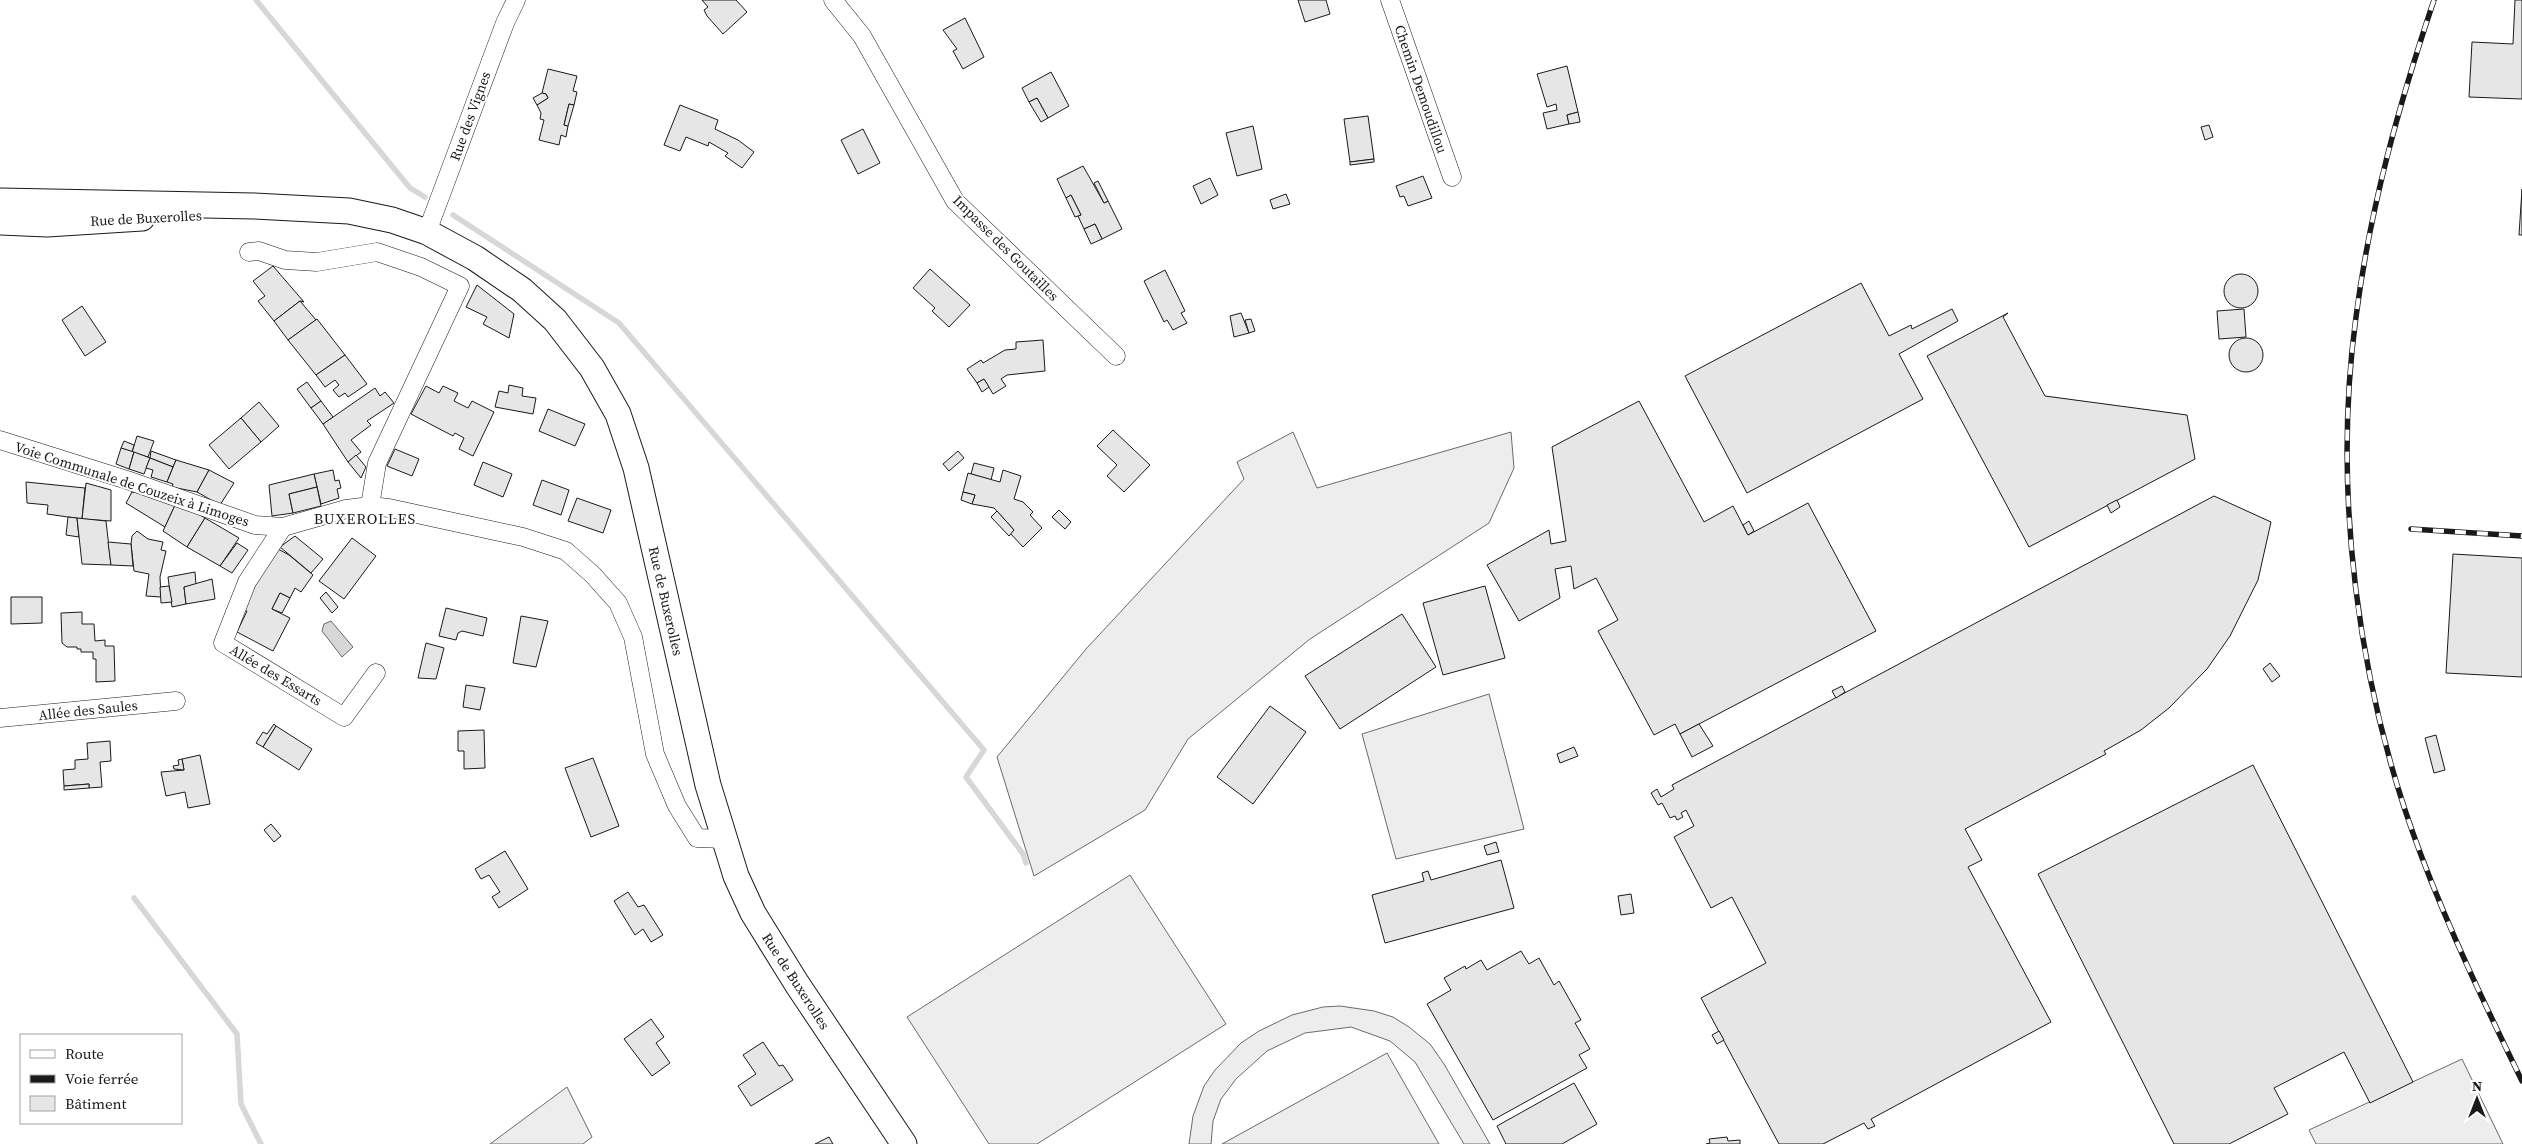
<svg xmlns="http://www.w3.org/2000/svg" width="2522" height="1144" font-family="'Source Serif 4',serif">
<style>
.built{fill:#ededed;stroke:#6a6a6a}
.water{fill:#d7d7d7;stroke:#6a6a6a}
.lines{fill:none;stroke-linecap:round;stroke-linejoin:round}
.stream{stroke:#d7d7d7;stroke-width:5.5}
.building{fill:#e6e6e6;stroke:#1a1a1a}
.street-casing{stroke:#1a1a1a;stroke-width:19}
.secondary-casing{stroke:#1a1a1a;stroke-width:27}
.street{stroke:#fff;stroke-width:18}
.secondary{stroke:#fff;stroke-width:25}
.rail-casing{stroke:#1a1a1a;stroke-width:5.5}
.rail{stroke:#fff;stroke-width:4;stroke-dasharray:11;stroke-linecap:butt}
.labels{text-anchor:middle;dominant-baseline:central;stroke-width:4;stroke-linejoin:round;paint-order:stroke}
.street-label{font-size:14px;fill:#1a1a1a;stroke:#fff}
.neighbourhood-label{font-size:15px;letter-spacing:1px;fill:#1a1a1a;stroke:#fff}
</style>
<rect width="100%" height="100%" fill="#fff"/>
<g class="built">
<path d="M 1293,432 L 1317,488 L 1511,432 L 1514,468 L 1489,523 L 1310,639 L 1188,739 L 1145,810 L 1034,876 L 997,757 L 1086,649 L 1244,479 L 1237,462 Z"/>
<path d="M 1489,694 L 1524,829 L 1396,859 L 1362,734 Z"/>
<path d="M 1130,875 L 1226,1024 L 1037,1144 L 989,1144 L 907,1017 Z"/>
<path d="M 1340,1006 L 1374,1011 L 1393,1017 L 1409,1027 L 1430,1044 L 1444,1064 L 1490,1144 L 1464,1144 L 1415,1062 L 1390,1041 L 1351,1027 L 1305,1033 L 1267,1051 L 1236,1079 L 1221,1099 L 1213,1121 L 1211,1144 L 1189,1144 L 1193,1116 L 1204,1086 L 1215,1070 L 1241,1043 L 1259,1031 L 1292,1015 L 1323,1007 Z"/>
<path d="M 1387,1053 L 1439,1144 L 1222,1144 Z"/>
<path d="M 2462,1059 L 2503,1144 L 2316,1144 L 2309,1130 Z"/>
<path d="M 567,1087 L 592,1137 L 583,1144 L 490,1144 Z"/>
</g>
<path class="water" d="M 331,621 L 353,647 L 342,657 L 322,631 L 324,624 Z"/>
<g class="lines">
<g class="stream">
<path d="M 256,0 L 410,188 L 425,197"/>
<path d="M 453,215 L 619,323 L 984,750 L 966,777 L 1023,854 L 1026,863"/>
<path d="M 134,898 L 237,1034 L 241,1104 L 261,1144"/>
</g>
</g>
<g class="building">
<path d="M 702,0 L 736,0 L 747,12 L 723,34 L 707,16 L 704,10 L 708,7 Z"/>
<path d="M 1298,0 L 1326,0 L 1330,14 L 1305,22 Z"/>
<path d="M 2515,0 L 2522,0 L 2522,99 L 2469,97 L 2472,42 L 2513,44 Z"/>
<path d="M 965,18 L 984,57 L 963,69 L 953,51 L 957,49 L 943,30 Z"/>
<path d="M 1567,66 L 1578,112 L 1567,115 L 1569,124 L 1547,129 L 1543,113 L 1557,110 L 1556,104 L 1547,107 L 1537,74 Z"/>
<path d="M 548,69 L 577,76 L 573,91 L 577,92 L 574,105 L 569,104 L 564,125 L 568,126 L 566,137 L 561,135 L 559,145 L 539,140 L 544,120 L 540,119 L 541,113 L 537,105 L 548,98 L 546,94 L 542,93 Z"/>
<path d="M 1051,72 L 1069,106 L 1048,118 L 1037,98 L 1029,102 L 1022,88 Z"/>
<path d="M 542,93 L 546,94 L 548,98 L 537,105 L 533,98 Z"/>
<path d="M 1037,98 L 1048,118 L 1041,122 L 1029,102 Z"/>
<path d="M 569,104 L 574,105 L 568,126 L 564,125 Z"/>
<path d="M 680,105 L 718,120 L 715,129 L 738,140 L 754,152 L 742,168 L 725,156 L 728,153 L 709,142 L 708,146 L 686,137 L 680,151 L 664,145 Z"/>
<path d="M 1578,112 L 1580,122 L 1569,124 L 1567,115 Z"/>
<path d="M 1368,116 L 1374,159 L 1350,162 L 1344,119 Z"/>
<path d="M 2209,125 L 2213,137 L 2205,140 L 2201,127 Z"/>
<path d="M 1253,126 L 1262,169 L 1237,176 L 1226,133 Z"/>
<path d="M 863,129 L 880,163 L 858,174 L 841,140 Z"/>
<path d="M 1374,159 L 1374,162 L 1350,165 L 1350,162 Z"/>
<path d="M 1083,166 L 1104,203 L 1108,201 L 1122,229 L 1102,239 L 1095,224 L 1084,229 L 1078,216 L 1081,215 L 1071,195 L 1066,198 L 1057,179 Z"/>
<path d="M 1423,176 L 1432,198 L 1408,206 L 1404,196 L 1400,197 L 1396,186 Z"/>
<path d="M 1210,178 L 1218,195 L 1201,204 L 1193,186 Z"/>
<path d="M 1098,181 L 1108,201 L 1104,203 L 1094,183 Z"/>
<path d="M 2522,189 L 2522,235 L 2519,235 Z"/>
<path d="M 1286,194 L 1290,204 L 1273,209 L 1270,200 Z"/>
<path d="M 1071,195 L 1081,215 L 1075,217 L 1066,198 Z"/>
<path d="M 1095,224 L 1102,239 L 1091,244 L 1084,229 Z"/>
<path d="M 273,266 L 304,302 L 300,301 L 274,321 L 258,301 L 265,296 L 253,281 Z"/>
<path d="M 930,269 L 970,305 L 949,327 L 932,311 L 935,308 L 913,288 Z"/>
<path d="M 1165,270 L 1185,311 L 1181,313 L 1187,323 L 1173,330 L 1167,320 L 1164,322 L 1144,281 Z"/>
<circle cx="2241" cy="291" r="17"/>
<path d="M 1861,283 L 1889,336 L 1911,325 L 1912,329 L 1952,309 L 1958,321 L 1899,354 L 1923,399 L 1747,493 L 1685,376 Z"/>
<path d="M 477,285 L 514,314 L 509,338 L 483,324 L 487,317 L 466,307 Z"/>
<path d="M 300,301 L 316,320 L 288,340 L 274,321 Z"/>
<path d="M 82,306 L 106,342 L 85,356 L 62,320 Z"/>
<path d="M 2244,309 L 2246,337 L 2219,339 L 2217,311 Z"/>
<path d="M 1241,313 L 1249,333 L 1234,337 L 1230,316 Z"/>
<path d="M 2008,313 L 2003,317 L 2045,396 L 2187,415 L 2195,459 L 2029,547 L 1927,356 Z"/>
<path d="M 317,319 L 345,355 L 316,375 L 288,340 Z"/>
<path d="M 1251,319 L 1255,331 L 1249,333 L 1245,320 Z"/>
<circle cx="2246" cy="355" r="17"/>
<path d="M 1043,340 L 1045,371 L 1007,375 L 1001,379 L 1006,386 L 993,394 L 984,379 L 977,383 L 967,369 L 981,360 L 983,363 L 1005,350 L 1016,349 L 1016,342 Z"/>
<path d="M 345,355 L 367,384 L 348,397 L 345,393 L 339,397 L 333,390 L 339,385 L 335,380 L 325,387 L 316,375 Z"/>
<path d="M 984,379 L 989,387 L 982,392 L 977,383 Z"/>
<path d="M 307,382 L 321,401 L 311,408 L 297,389 Z"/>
<path d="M 509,385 L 523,388 L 522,396 L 536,398 L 533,414 L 495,407 L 499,391 L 508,393 Z"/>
<path d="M 426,386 L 439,393 L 443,386 L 458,393 L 454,401 L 468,408 L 472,401 L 494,412 L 473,456 L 459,449 L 464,438 L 455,433 L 453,436 L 411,414 Z"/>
<path d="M 375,388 L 380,396 L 385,392 L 394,403 L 367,421 L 371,425 L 351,440 L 361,452 L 348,462 L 323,424 Z"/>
<path d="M 321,401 L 333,417 L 323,424 L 311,408 Z"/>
<path d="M 1639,401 L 1704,522 L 1733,506 L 1748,535 L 1808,503 L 1876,631 L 1680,734 L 1675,724 L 1654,735 L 1598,631 L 1618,620 L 1596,578 L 1574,589 L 1571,566 L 1555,569 L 1560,598 L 1519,621 L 1487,565 L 1549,530 L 1551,544 L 1566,541 L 1552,447 Z"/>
<path d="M 259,402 L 279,426 L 261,442 L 241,418 Z"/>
<path d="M 548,409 L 585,424 L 575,446 L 539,431 Z"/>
<path d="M 241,418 L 261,442 L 229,469 L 209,445 Z"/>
<path d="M 1113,430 L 1150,465 L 1124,492 L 1107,476 L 1117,465 L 1097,446 Z"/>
<path d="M 137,436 L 154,441 L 148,457 L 132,452 Z"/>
<path d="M 124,441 L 134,445 L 132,452 L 121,448 Z"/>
<path d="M 121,448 L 134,452 L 129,469 L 116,464 Z"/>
<path d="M 395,449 L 419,459 L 412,476 L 387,466 Z"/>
<path d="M 151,451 L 176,460 L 173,467 L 150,458 Z"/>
<path d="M 958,451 L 964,458 L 949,471 L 943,464 Z"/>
<path d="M 134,452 L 150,458 L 144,474 L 129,469 Z"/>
<path d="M 356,455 L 366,467 L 361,478 L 348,462 Z"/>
<path d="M 150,458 L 173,467 L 167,482 L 151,477 L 153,470 L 146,468 Z"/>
<path d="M 176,460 L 209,470 L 197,492 L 172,487 L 173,484 L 167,482 Z"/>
<path d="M 483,462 L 512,474 L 503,497 L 474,485 Z"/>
<path d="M 974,463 L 994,468 L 991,480 L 971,474 Z"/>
<path d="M 209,470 L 234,483 L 220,505 L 197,492 Z"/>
<path d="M 333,470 L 335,481 L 339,480 L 341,488 L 337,489 L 339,498 L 321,504 L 314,474 Z"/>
<path d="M 1003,470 L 1021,476 L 1014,499 L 1023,502 L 1033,512 L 1030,515 L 1042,528 L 1023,547 L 1010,533 L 1014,530 L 994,508 L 972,504 L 975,495 L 963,492 L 968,473 L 1000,482 Z"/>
<path d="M 314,474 L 317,487 L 289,494 L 293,513 L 272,516 L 269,485 Z"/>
<path d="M 542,480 L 569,490 L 561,515 L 533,505 Z"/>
<path d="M 26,482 L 85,488 L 82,519 L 47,514 L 48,505 L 27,503 Z"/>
<path d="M 86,483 L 111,490 L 111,521 L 82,519 Z"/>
<path d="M 317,487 L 321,506 L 293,513 L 289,494 Z"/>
<path d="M 132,492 L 164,496 L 177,501 L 165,527 L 126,503 Z"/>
<path d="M 963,492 L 975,495 L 972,504 L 961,500 Z"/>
<path d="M 2214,496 L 2271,522 L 2258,580 L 2230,636 L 2207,669 L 2169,708 L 2141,730 L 2104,751 L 2106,754 L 1965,829 L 1982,860 L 1968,867 L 2051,1022 L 1871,1119 L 1875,1126 L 1868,1129 L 1864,1123 L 1823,1144 L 1779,1144 L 1701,998 L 1766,963 L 1732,897 L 1711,908 L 1674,837 L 1694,826 L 1686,810 L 1681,813 L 1683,817 L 1677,820 L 1675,816 L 1670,818 L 1662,803 L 1658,805 L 1651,793 L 1657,789 L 1661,797 L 1674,789 L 1672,785 Z"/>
<path d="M 577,498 L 611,510 L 603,533 L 568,521 Z"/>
<path d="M 2117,500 L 2120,507 L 2111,513 L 2107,505 Z"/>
<path d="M 177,501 L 205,518 L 187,547 L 163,531 Z"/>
<path d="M 1059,510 L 1071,522 L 1065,529 L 1052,517 Z"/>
<path d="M 997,511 L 1014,530 L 1009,536 L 991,517 Z"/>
<path d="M 68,517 L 77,518 L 79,537 L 66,535 Z"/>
<path d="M 77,518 L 106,521 L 111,565 L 82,564 Z"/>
<path d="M 205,518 L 239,538 L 220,566 L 187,547 Z"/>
<path d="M 1749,521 L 1754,531 L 1748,535 L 1743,525 Z"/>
<path d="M 137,531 L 148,539 L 163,542 L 161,550 L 166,551 L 160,577 L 161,597 L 146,596 L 149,574 L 134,571 L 131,544 L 132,536 Z"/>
<path d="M 295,536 L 323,559 L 311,573 L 280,547 Z"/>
<path d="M 352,538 L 376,556 L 344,599 L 319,581 Z"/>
<path d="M 108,542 L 131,544 L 133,566 L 111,565 Z"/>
<path d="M 237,543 L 248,550 L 232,573 L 220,566 Z"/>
<path d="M 278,549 L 289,555 L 313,575 L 301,592 L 295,588 L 290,598 L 280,593 L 272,609 L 290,618 L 273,651 L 237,632 L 247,611 L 243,610 L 261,574 Z"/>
<path d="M 2453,554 L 2522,558 L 2522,677 L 2446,673 Z"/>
<path d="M 195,572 L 196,585 L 184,587 L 186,604 L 172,607 L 168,577 Z"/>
<path d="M 212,579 L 215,599 L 186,604 L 184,587 Z"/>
<path d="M 169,586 L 172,602 L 161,603 L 160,587 Z"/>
<path d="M 1485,586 L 1505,658 L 1443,675 L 1423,603 Z"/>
<path d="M 326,592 L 338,607 L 332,613 L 320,598 Z"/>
<path d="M 280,593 L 290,598 L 282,613 L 272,609 Z"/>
<path d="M 11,597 L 42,597 L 42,623 L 11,624 Z"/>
<path d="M 446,608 L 487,618 L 483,636 L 462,631 L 458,633 L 456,640 L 439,636 Z"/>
<path d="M 82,612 L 82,624 L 94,624 L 95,641 L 105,640 L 105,646 L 114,646 L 115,681 L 96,682 L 96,659 L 93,659 L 93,652 L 81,652 L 81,649 L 77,649 L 77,647 L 67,647 L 62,643 L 61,613 Z"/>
<path d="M 1402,614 L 1436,667 L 1340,729 L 1305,676 Z"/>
<path d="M 521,616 L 548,621 L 536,667 L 513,663 Z"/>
<path d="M 426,643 L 444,648 L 436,679 L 418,678 Z"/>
<path d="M 2270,663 L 2280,676 L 2272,682 L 2263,669 Z"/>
<path d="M 466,685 L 485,688 L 480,710 L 463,707 Z"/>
<path d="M 1842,686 L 1845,692 L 1836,698 L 1832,691 Z"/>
<path d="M 1270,706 L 1306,732 L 1253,804 L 1217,777 Z"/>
<path d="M 274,724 L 276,726 L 263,747 L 256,743 L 263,732 L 267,734 Z"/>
<path d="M 1699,724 L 1713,746 L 1692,757 L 1680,734 Z"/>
<path d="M 276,726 L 312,749 L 299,770 L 263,747 Z"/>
<path d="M 484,730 L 485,768 L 464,769 L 464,751 L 458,751 L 458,731 Z"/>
<path d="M 2436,735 L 2445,770 L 2434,773 L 2425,738 Z"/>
<path d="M 110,741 L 111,761 L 100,762 L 102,787 L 89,788 L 89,784 L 64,786 L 63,770 L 75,769 L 75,760 L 88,759 L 87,743 Z"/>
<path d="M 1574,747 L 1578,756 L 1560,763 L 1557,754 Z"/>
<path d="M 200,755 L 210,804 L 188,808 L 185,792 L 166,796 L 161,772 L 184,770 L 182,759 Z"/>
<path d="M 593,758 L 619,826 L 591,837 L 565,768 Z"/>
<path d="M 182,759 L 184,770 L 174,769 L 173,766 L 179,765 L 178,760 Z"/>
<path d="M 2253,765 L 2413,1082 L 2370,1103 L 2344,1052 L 2274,1088 L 2288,1114 L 2229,1144 L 2174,1144 L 2038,874 Z"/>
<path d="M 89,784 L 89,788 L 64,790 L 64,786 Z"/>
<path d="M 271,824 L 281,836 L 274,842 L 264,830 Z"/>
<path d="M 1496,842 L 1499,852 L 1487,855 L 1484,846 Z"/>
<path d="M 505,851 L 528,889 L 499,908 L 492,897 L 500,892 L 489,875 L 481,879 L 475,869 Z"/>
<path d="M 1501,860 L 1514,908 L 1385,943 L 1372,895 L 1424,881 L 1422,873 L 1428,871 L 1431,880 Z"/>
<path d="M 628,892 L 638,907 L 644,905 L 663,935 L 651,942 L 643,929 L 635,935 L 614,901 Z"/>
<path d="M 1631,894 L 1634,913 L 1621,915 L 1618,896 Z"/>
<path d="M 1521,951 L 1529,964 L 1539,958 L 1554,985 L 1559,981 L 1581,1020 L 1575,1023 L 1590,1049 L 1579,1055 L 1587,1068 L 1493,1120 L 1427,1004 L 1451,990 L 1444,978 L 1465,966 L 1466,969 L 1481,960 L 1487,970 Z"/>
<path d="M 651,1019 L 664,1037 L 656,1043 L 670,1063 L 652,1076 L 624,1039 Z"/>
<path d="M 1719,1031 L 1724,1040 L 1717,1044 L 1712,1035 Z"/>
<path d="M 763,1042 L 779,1066 L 783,1065 L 793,1080 L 751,1106 L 738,1086 L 756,1074 L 743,1055 Z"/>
<path d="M 1574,1083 L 1597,1124 L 1562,1144 L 1506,1144 L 1497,1126 Z"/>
<path d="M 829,1137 L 833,1144 L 815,1144 Z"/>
<path d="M 1727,1137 L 1728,1141 L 1740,1140 L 1740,1144 L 1706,1144 L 1710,1143 L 1709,1139 Z"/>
</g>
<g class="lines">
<g class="street-casing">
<g id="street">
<path d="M 833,0 L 862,36 L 955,201 L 1116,356"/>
<path d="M 1390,0 L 1452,177"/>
<path d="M 427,232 L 505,23 L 516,0"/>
<path d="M 249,252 L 259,251 L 285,260 L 317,262 L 377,252 L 421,267 L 460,286 L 377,463 L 370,506"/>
<path d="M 0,440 L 127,480 L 255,525 L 283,527 L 346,509 L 370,506 L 389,508 L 523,537 L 566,551 L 593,575 L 618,603 L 633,637 L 655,754 L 677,806 L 697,838 L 724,839"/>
<path d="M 283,527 L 247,582 L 223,643 L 344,717 L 376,673"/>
<path d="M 0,718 L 176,701"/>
</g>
</g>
<g class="secondary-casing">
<g id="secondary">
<path d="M 0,201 L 254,206 L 349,211 L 392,220 L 427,232 L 475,258 L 522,290 L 555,320 L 592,368 L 618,414 L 636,468 L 708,785 L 736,876 L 753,913 L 797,984 L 904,1144"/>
<path d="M 0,222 L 47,224 L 142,218"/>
</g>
</g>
<use href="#street" class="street"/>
<use href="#secondary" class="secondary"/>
<g class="rail-casing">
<g id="rail">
<path d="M 2434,0 C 2399,104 2370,208 2356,317 C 2332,493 2358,689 2421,855 C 2450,932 2486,1007 2522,1081"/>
<path d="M 2411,529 L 2522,536"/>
</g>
</g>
<use href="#rail" class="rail"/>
</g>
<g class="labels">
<g class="street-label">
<text transform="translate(1421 89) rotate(71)">Chemin Demoudillou</text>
<text transform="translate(470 116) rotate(-70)">Rue des Vignes</text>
<text transform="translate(146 218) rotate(-3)">Rue de Buxerolles</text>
<text transform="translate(1006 248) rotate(45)">Impasse des Goutailles</text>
<text transform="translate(132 484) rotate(18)">Voie Communale de Couzeix à Limoges</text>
<text transform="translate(666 601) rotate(77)">Rue de Buxerolles</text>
<text transform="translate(276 675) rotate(31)">Allée des Essarts</text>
<text transform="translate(88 710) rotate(-6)">Allée des Saules</text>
<text transform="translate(796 981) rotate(57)">Rue de Buxerolles</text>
</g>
<g class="neighbourhood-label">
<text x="365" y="518">BUXEROLLES</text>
</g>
</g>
<rect x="20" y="1034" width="162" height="90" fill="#ffffff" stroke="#a3a3a3"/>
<rect x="30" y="1050" width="25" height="8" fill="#ffffff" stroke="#a3a3a3"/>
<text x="65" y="1059" font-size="15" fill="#1a1a1a">Route</text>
<rect x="30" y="1075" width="25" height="8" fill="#1a1a1a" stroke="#a3a3a3"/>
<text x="65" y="1084" font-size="15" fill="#1a1a1a">Voie ferrée</text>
<rect x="30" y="1096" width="25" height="15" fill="#e6e6e6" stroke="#a3a3a3"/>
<text x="65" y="1109" font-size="15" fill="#1a1a1a">Bâtiment</text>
<g transform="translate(2477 1099)" stroke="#ffffff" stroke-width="4" paint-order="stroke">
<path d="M0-4L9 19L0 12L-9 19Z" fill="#1a1a1a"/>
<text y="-8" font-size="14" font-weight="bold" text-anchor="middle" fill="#1a1a1a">N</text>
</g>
</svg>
